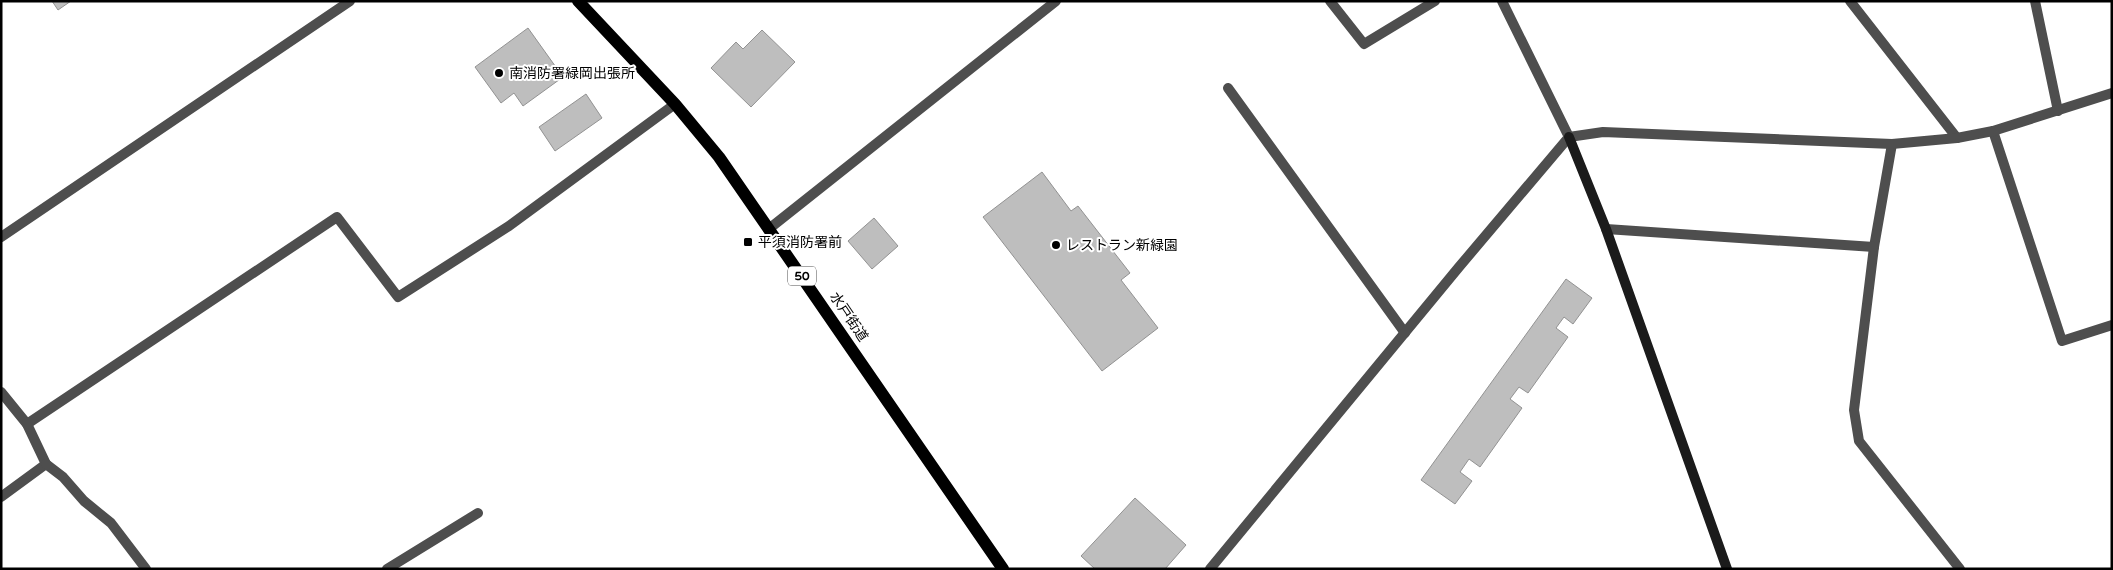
<svg xmlns="http://www.w3.org/2000/svg" width="2113" height="570" font-family="'Varela Round','Noto Sans JP',sans-serif">
<style>
.building{fill:#bebebe;stroke:#929292}
.lines{fill:none;stroke-linecap:round;stroke-linejoin:round}
.street{stroke:#4e4e4e;stroke-width:10}
.secondary{stroke:#1b1b1b;stroke-width:10}
.primary{stroke:#000;stroke-width:12}
.poi-dot{fill:#000;stroke:#fff;stroke-width:2}
.labels{text-anchor:middle;dominant-baseline:central;stroke-width:4;stroke-linejoin:round;paint-order:stroke}
.shield{fill:#fff;stroke:#4c4c4c;stroke-width:1}
.shield-label{font-size:12px;font-weight:bold;fill:#000}
.poi-label{font-size:14px;fill:#000;stroke:#fff;text-anchor:start}
.street-label{font-size:14px;fill:#000;stroke:#fff}
</style>
<rect width="100%" height="100%" fill="#fff"/>
<g class="building">
<path d="M 52,1 L 71,1 L 58,10 Z"/>
<path d="M 528,28 L 563,77 L 523,106 L 514,93 L 501,103 L 475,67 Z"/>
<path d="M 762,30 L 795,62 L 751,107 L 711,68 L 736,42 L 743,49 Z"/>
<path d="M 586,94 L 602,118 L 555,151 L 539,127 Z"/>
<path d="M 1042,172 L 1071,211 L 1078,206 L 1130,273 L 1121,280 L 1158,328 L 1102,371 L 983,217 Z"/>
<path d="M 874,218 L 898,246 L 872,269 L 848,241 Z"/>
<path d="M 1566,279 L 1592,298 L 1573,324 L 1564,317 L 1556,328 L 1568,337 L 1528,393 L 1519,387 L 1510,399 L 1522,408 L 1480,467 L 1469,459 L 1460,472 L 1472,481 L 1455,504 L 1421,480 Z"/>
<path d="M 1135,498 L 1186,545 L 1165,569 L 1095,569 L 1081,556 Z"/>
</g>
<g class="lines">
<g class="street">
<path d="M 1330,1 L 1364,44 L 1435,1"/>
<path d="M 1502,1 L 1569,137"/>
<path d="M 1850,1 L 1957,138"/>
<path d="M 2035,1 L 2058,111"/>
<path d="M 1228,88 L 1405,333"/>
<path d="M 1993,131 L 2062,341 L 2112,325"/>
<path d="M 1892,144 L 1874,247 L 1854,410 L 1859,441 L 1960,569"/>
<path d="M 770,228 L 1056,1"/>
<path d="M 1606,229 L 1874,247"/>
<path d="M 1,237 L 350,1"/>
<path d="M 1,392 L 27,424 L 46,464 L 1,497"/>
<path d="M 27,424 L 337,217 L 398,297 L 509,226 L 675,104"/>
<path d="M 46,464 L 63,477 L 84,501 L 111,523 L 146,569"/>
<path d="M 387,569 L 478,513"/>
<path d="M 1210,569 L 1459,267 L 1569,137 L 1603,132 L 1892,144 L 1957,138 L 1993,131 L 2112,93"/>
</g>
<path class="secondary" d="M 1569,137 L 1606,229 L 1727,569"/>
<path class="primary" d="M 578,1 L 675,104 L 719,157 L 1003,569"/>
</g>
<g class="poi-dot">
<circle cx="499" cy="73" r="5"/>
<rect x="743" y="237" width="10" height="10" rx="2.5"/>
<circle cx="1056" cy="245" r="5"/>
</g>
<g class="labels">
<rect class="shield" x="788" y="266.5" width="28" height="19" rx="4"/>
<g class="shield-label">
<text x="802" y="276">50</text>
</g>
<g class="poi-label">
<text x="509" y="73">南消防署緑岡出張所</text>
<text x="758" y="242">平須消防署前</text>
<text x="1066" y="245">レストラン新緑園</text>
</g>
<g class="street-label">
<text transform="translate(849 317) rotate(56)">水戸街道</text>
</g>
</g>
<rect width="2113" height="570" fill="none" stroke="#000000" stroke-width="5"/>
</svg>
